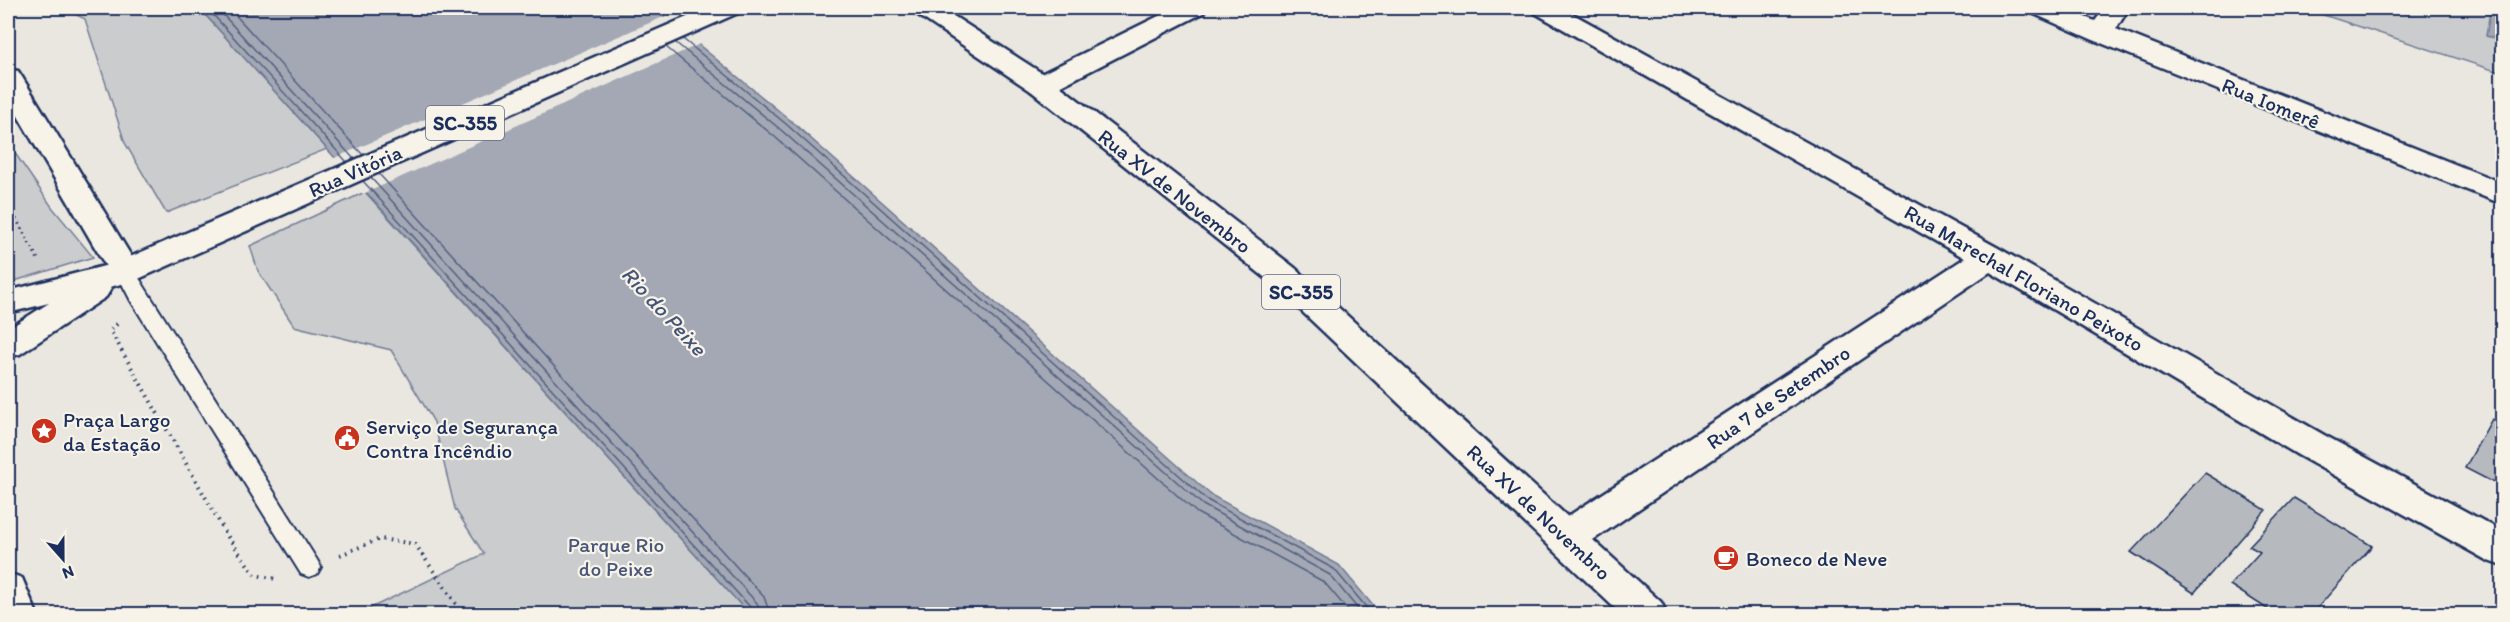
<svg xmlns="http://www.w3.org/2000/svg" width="2510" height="622" font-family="Itim,sans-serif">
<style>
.green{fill:#cbcccd;stroke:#737e96;stroke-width:1.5}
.water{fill:#a3a8b4;stroke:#6d7892;stroke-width:1.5}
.pier{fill:#eae7e0}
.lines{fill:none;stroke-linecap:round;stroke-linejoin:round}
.shore{stroke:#515f80;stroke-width:1.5}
.building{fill:#b6babf;stroke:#1b2f5e;stroke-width:1.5}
.service-casing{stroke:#1b2f5e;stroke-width:4}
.minor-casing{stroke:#1b2f5e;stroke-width:5}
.secondary-casing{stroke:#1b2f5e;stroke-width:5}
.primary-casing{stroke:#1b2f5e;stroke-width:5}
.path-far1{stroke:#1b2f5e;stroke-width:3;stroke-dasharray:1.5 4;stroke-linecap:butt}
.path{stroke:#1b2f5e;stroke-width:4;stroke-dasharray:1.5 5;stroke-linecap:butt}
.service{fill:#f7f3e8;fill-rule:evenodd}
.minor{fill:#f7f3e8;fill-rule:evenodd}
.secondary{fill:#f7f3e8;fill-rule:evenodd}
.primary{fill:#f7f3e8;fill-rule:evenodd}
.labels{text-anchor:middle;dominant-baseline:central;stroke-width:4.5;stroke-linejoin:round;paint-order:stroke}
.shield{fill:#f7f3e8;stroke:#5d6a87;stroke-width:1.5}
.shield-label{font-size:20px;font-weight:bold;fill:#1b2f5e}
.street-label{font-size:21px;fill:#1b2f5e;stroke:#f7f3e8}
.poi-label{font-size:21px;fill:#1b2f5e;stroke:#f7f3e8;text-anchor:start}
.park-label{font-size:21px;fill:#47567a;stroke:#f7f3e8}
.water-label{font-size:22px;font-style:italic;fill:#445378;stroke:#f7f3e8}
</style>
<rect width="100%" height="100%" fill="#eae7e0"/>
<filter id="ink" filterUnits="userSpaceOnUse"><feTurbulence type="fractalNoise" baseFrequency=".0167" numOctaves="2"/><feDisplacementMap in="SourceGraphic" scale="12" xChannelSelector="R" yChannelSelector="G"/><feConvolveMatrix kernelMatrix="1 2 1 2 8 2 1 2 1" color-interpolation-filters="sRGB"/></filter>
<g filter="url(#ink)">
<g class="green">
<path d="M 63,8 L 199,8 L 327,149 L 166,213 L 125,143 L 85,19 Z"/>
<path d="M 2302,8 L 2502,8 L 2502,73 Z"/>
<path d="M 8,143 L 52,207 L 93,257 L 8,283 Z"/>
<path d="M 365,192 L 749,614 L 358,614 L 484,554 L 455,509 L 434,422 L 391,350 L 294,326 L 258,271 L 250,246 Z"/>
</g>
<g class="water">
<path d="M 199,8 L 654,8 L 790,120 L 1211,495 L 1339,565 L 1380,614 L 749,614 Z"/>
<path d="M 2490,12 L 2502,16 L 2502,41 L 2486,36 Z"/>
</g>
<path class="pier" d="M 668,15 L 702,43 L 363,194 L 332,159 Z"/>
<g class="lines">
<g class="shore">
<path d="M 207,8 L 347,162"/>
<path d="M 217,8 L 354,159"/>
<path d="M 229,8 L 363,155"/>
<path d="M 683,39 L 786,124 L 1207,500 L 1334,569 L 1372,614"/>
<path d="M 675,42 L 781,130 L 1203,505 L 1330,575 L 1362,614"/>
<path d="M 666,47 L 775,137 L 1197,513 L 1324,582 L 1351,614"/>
<path d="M 379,174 L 764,597 L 770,614"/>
<path d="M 371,178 L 757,603 L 761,614"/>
<path d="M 363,181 L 751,608 L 753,614"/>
</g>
</g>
<g class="building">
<path d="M 2492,419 L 2502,424 L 2502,487 L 2465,468 Z"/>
<path d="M 2205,473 L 2266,510 L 2194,593 L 2131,552 Z"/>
<path d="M 2294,498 L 2372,546 L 2312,614 L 2275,614 L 2230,585 L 2260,552 L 2249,546 Z"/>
</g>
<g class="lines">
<g class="service-casing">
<path id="service" d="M 125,265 L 132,267 L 317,560 L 321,567 L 317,574 L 309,577 L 301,574 L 131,301 L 116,272 L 118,267 Z"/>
</g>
<g class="minor-casing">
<g id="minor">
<path d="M 1175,8 L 1207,8 L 1203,13 L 1051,91 L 1041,93 L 1031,91 L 1027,85 L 1031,79 Z"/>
<path d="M 1532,8 L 1562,8 L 2000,249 L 2324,435 L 2502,531 L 2502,566 L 2488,561 L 2298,455 L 1990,272 L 1581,548 L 1567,553 L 1553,548 L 1548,537 L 1553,526 L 1965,258 L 1535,13 Z"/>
<path d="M 2028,8 L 2062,8 L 2095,21 L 2105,8 L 2129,8 L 2116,29 L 2502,183 L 2502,204 L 2091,39 L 2032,13 Z"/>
</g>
</g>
<g class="secondary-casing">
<path id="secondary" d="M 8,69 L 18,71 L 22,77 L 136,264 L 141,272 L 136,280 L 125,283 L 114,280 L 8,99 Z"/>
</g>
<g class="primary-casing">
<g id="primary">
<path d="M 708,8 L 742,8 L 738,13 L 136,280 L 110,287 L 111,289 L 106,297 L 20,354 L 8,357 L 8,329 L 49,303 L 8,313 L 8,291 L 116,263 Z"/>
<path d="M 912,8 L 941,8 L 1051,79 L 1295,268 L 1661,602 L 1667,614 L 1621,614 L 1273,284 L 1031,91 L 915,13 Z"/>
<path d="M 8,573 L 22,578 L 37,614 L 8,614 Z"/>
</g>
</g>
<path class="path-far1" d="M 8,204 L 39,261"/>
<g class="path">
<path d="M 117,324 L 110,330 L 228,537 L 255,575 L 277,579"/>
<path d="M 340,555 L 380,539 L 415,544 L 463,614"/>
</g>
<use href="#service" class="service"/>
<use href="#minor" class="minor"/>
<use href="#secondary" class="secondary"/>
<use href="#primary" class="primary"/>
</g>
</g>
<defs>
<g id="sight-disc" transform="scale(1.35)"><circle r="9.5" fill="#c8321e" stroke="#f7f3e8"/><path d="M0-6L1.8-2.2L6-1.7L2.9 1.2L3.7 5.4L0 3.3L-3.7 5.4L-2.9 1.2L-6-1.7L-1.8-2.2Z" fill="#fff"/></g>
<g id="civic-disc" transform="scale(1.35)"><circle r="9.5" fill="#c8321e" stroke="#f7f3e8"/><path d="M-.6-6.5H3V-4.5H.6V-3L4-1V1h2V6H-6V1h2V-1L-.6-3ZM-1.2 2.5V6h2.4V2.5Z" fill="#fff"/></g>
<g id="cafe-disc" transform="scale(1.35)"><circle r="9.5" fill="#c8321e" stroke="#f7f3e8"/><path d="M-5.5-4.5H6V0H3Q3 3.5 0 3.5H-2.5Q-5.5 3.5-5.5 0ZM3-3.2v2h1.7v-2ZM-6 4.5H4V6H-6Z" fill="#fff"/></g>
</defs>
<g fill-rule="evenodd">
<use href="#sight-disc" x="44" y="431"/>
<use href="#civic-disc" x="347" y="438"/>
<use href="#cafe-disc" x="1726" y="558"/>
</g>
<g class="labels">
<g class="shield">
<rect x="426" y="106" width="78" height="34" rx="4.5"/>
<rect x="1262" y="275" width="78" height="34" rx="4.5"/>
</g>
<g class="shield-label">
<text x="465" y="123">SC-355</text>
<text x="1301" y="292">SC-355</text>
</g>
<g class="street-label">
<text transform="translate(2271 103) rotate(22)">Rua Iomerê</text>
<text transform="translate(355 171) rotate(-24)">Rua Vitória</text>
<text transform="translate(1175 191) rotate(38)">Rua XV de Novembro</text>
<text transform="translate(2024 278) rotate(30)">Rua Marechal Floriano Peixoto</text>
<text transform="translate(1778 397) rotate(-34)">Rua 7 de Setembro</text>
<text transform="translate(1539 512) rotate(43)">Rua XV de Novembro</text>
</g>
<g class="poi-label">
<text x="63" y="419">Praça Largo<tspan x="63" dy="24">da Estação</tspan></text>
<text x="366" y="426">Serviço de Segurança<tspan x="366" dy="24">Contra Incêndio</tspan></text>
<text x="1746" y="558">Boneco de Neve</text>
</g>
<g class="park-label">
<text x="616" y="544">Parque Rio<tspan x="616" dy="24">do Peixe</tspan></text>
</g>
<g class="water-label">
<text transform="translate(664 311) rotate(47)">Rio do Peixe</text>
</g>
</g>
<rect width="2510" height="622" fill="none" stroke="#f7f3e8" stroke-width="30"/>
<rect x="15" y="15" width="2480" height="592" fill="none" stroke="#1b2f5e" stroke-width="2" filter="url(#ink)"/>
<g transform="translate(63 559) rotate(159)" stroke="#f7f3e8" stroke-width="4.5" paint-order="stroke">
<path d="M0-4.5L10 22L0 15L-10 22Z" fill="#1b2f5e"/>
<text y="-9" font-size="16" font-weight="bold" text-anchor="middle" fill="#1b2f5e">N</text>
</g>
</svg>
